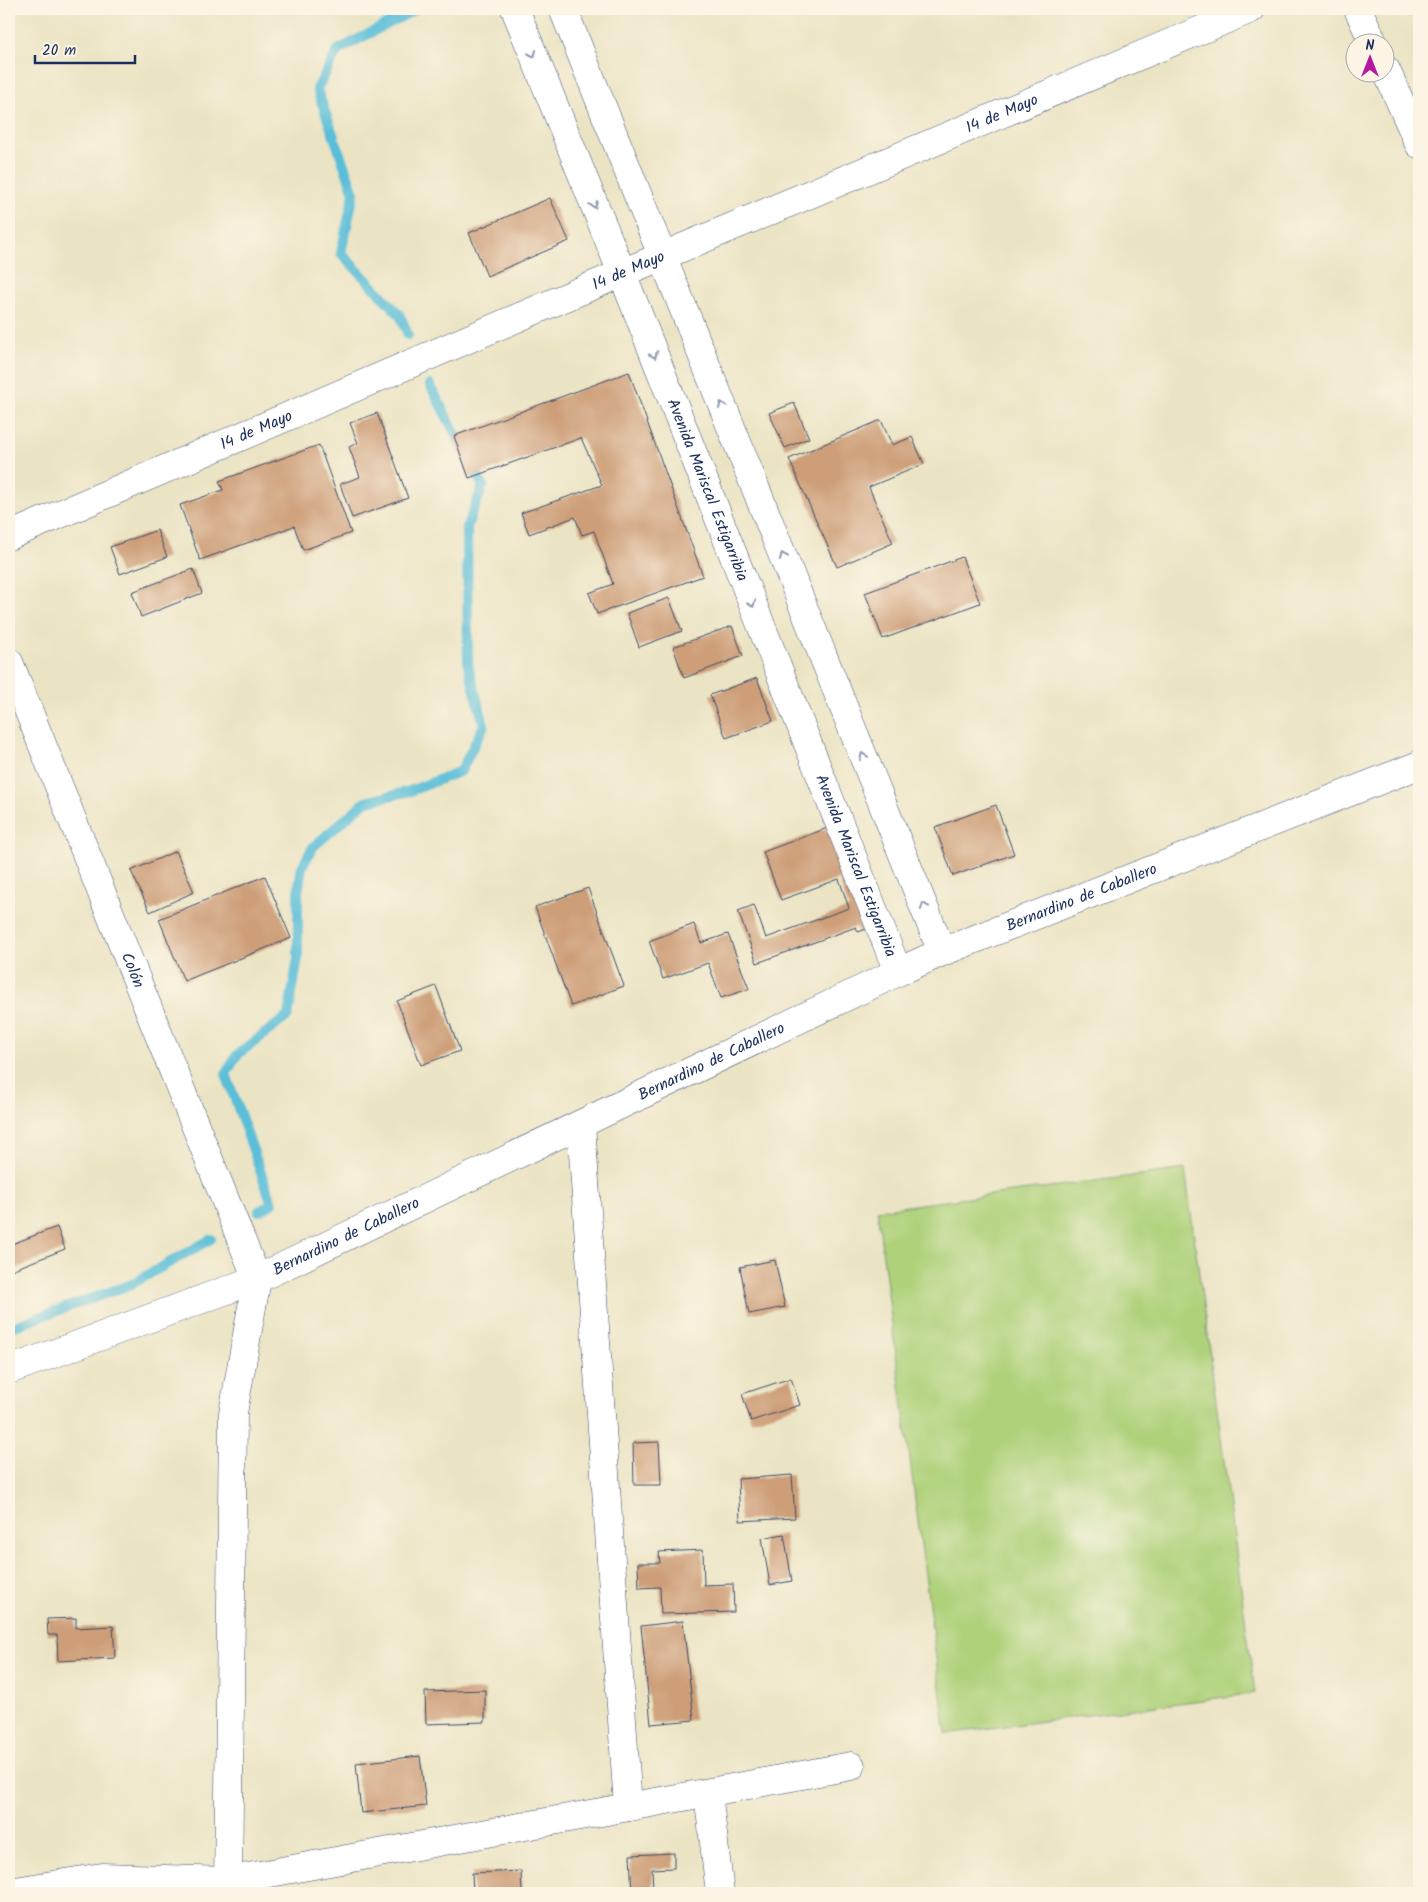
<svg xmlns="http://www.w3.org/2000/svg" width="1428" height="1902" font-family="Kalam,sans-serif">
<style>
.green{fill:#afd17a;stroke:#65806c}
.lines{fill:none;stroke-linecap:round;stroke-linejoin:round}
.stream{stroke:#5abed8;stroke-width:10}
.building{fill:#cd9e78}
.minor-casing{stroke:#3a4a6d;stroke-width:29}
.tertiary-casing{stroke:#3a4a6d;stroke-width:29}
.secondary-casing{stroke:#3a4a6d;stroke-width:29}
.minor{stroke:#fff;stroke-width:28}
.tertiary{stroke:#fff;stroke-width:28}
.secondary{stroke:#fff;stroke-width:28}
.oneway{stroke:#8d97ae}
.labels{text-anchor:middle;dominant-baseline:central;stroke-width:4;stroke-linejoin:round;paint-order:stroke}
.street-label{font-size:16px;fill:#1b2f5e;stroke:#fcf5e5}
</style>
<rect width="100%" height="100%" fill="#fcf5e5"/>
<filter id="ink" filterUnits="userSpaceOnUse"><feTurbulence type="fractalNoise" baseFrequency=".02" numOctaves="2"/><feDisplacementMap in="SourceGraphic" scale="10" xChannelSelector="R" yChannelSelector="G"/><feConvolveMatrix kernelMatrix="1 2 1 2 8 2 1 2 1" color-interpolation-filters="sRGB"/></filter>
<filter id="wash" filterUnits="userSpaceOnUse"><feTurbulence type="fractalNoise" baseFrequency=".0096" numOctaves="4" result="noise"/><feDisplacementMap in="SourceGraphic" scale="20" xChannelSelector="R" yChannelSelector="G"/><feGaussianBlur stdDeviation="1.12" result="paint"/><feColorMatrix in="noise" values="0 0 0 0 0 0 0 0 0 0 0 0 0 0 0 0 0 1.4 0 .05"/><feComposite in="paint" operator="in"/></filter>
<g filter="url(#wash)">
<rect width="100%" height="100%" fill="#ebe4c4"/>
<path class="green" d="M 1185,1169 L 1255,1693 L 946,1734 L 877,1210 Z"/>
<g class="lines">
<g class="stream">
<path d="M 408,335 L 400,315 L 341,253 L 354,193 L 317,89 L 338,50 L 416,9"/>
<path d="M 430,385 L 462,446"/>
<path d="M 259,1211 L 272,1204 L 226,1074 L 237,1055 L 288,1016 L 298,958 L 298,892 L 302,867 L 313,847 L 365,802 L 410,791 L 461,771 L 484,725 L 468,665 L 467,526 L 483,486 L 471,464"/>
<path d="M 9,1328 L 132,1284 L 211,1239"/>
</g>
</g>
<g id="blocks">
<g class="building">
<path d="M 550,198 L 569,241 L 487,276 L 469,233 Z"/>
<path d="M 629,372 L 703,576 L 597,614 L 589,593 L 613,584 L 594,531 L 582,535 L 575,517 L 529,534 L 521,513 L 602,485 L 581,438 L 469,478 L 454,436 Z"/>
<path d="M 794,403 L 809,438 L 785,448 L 769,413 Z"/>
<path d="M 377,413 L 408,498 L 352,518 L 340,484 L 360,477 L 349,447 L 358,443 L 350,423 Z"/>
<path d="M 881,420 L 892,445 L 912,437 L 924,464 L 869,487 L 893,543 L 837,567 L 789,459 Z"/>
<path d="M 319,445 L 351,533 L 303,550 L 294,526 L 200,560 L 180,505 L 223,490 L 219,481 Z"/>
<path d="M 157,530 L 167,557 L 120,574 L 110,547 Z"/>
<path d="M 962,557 L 980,603 L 883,639 L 865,593 Z"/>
<path d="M 193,569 L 202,593 L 141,617 L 132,592 Z"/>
<path d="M 669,598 L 682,631 L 639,647 L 627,613 Z"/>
<path d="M 732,626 L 743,656 L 684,678 L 673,647 Z"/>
<path d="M 757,678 L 773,721 L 726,738 L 710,695 Z"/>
<path d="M 996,805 L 1014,854 L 953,876 L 935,827 Z"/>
<path d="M 838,824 L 875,926 L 858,932 L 856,927 L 757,963 L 738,911 L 754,905 L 766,938 L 849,908 L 839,879 L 781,900 L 763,852 Z"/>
<path d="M 176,851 L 194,892 L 150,912 L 131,871 Z"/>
<path d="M 265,876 L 291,938 L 184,981 L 159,919 Z"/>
<path d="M 588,888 L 624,986 L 571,1006 L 535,907 Z"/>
<path d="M 694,924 L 701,943 L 728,934 L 749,989 L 721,998 L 708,963 L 663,979 L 649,941 Z"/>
<path d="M 436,986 L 460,1051 L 421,1065 L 397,1001 Z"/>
<path d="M 57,1227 L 65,1249 L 9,1271 L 9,1245 Z"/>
<path d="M 775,1260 L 785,1307 L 749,1314 L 740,1267 Z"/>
<path d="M 791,1378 L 800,1405 L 751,1421 L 742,1394 Z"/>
<path d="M 659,1442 L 661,1485 L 634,1485 L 633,1443 Z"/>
<path d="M 792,1475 L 795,1518 L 740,1521 L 738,1479 Z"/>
<path d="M 784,1534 L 792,1581 L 770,1585 L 762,1538 Z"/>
<path d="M 703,1550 L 704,1585 L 733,1584 L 734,1612 L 661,1614 L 660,1587 L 639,1588 L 638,1563 L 660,1563 L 659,1552 Z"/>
<path d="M 76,1618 L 76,1628 L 113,1626 L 115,1658 L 58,1661 L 57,1635 L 48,1635 L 47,1619 Z"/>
<path d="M 683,1621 L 694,1720 L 651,1724 L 641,1626 Z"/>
<path d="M 485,1690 L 485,1722 L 426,1724 L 425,1692 Z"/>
<path d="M 420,1756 L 426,1806 L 361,1813 L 356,1763 Z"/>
<path d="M 674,1853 L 674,1868 L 652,1869 L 653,1890 L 667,1889 L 667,1893 L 632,1893 L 630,1855 Z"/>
<path d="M 521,1871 L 522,1893 L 473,1893 L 472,1873 Z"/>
<path d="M 326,1889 L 327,1893 L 310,1893 L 310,1892 Z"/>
</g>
</g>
</g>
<g filter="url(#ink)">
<use href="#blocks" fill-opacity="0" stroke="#3a4a6d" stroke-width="1"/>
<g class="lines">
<g class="minor-casing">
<g id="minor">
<path d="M 1358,9 L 1373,42"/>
<path d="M 1386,70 L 1419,144"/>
<path id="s1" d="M 9,536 L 622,273 L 1251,9"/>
<path id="s2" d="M 9,662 L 257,1279 L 9,1370"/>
<path id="s3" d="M 942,952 L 1419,765"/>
<path d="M 581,1124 L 628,1807"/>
<path d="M 708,1793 L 720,1893"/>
<path d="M 9,1892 L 102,1877 L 227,1881 L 851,1766"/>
</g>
</g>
<g class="tertiary-casing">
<g id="tertiary">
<path id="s4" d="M 228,1893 L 233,1413 L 257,1279 L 898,972"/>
</g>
</g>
<g class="secondary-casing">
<g id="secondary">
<path id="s5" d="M 515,9 L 622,273 L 898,972 L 942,952 L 563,9"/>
</g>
</g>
<use href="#minor" class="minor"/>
<use href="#tertiary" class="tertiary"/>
<use href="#secondary" class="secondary"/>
</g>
<defs><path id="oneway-chevron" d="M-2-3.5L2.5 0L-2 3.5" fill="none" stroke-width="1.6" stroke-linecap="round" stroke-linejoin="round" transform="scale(1.25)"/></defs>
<g class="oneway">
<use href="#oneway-chevron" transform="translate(533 54) rotate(68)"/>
<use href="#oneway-chevron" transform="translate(594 205) rotate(68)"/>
<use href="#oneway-chevron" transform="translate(654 355) rotate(68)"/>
<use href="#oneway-chevron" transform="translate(722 405) rotate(-112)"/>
<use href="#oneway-chevron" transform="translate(783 556) rotate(-112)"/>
<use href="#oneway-chevron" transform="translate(752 604) rotate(68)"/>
<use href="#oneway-chevron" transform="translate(863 756) rotate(-112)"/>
<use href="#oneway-chevron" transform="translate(924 906) rotate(-112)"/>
</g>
</g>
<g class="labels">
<g class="street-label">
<text stroke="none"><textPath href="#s1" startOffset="1079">14 de Mayo</textPath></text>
<text stroke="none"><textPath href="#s1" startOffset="674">14 de Mayo</textPath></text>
<text stroke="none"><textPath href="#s1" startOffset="269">14 de Mayo</textPath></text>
<text stroke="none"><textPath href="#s5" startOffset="518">Avenida Mariscal Estigarribia</textPath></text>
<text stroke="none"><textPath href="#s5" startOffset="922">Avenida Mariscal Estigarribia</textPath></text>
<text stroke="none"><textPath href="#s3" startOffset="150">Bernardino de Caballero</textPath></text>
<text stroke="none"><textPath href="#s2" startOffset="332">Colón</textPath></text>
<text stroke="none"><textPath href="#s4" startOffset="1120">Bernardino de Caballero</textPath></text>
<text stroke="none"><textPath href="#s4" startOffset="715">Bernardino de Caballero</textPath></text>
</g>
</g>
<rect width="1428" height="1902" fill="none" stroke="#fcf5e5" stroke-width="30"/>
<g transform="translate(1370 58)"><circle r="24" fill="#fcf5e5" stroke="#a2a6af"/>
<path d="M0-4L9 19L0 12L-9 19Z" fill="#b5179e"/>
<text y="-8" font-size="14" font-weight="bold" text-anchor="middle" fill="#1b2f5e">N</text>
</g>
<path d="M35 55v8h100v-8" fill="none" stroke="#1b2f5e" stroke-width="2.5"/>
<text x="42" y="55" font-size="15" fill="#1b2f5e" stroke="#fcf5e5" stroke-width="4" paint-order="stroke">20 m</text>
</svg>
